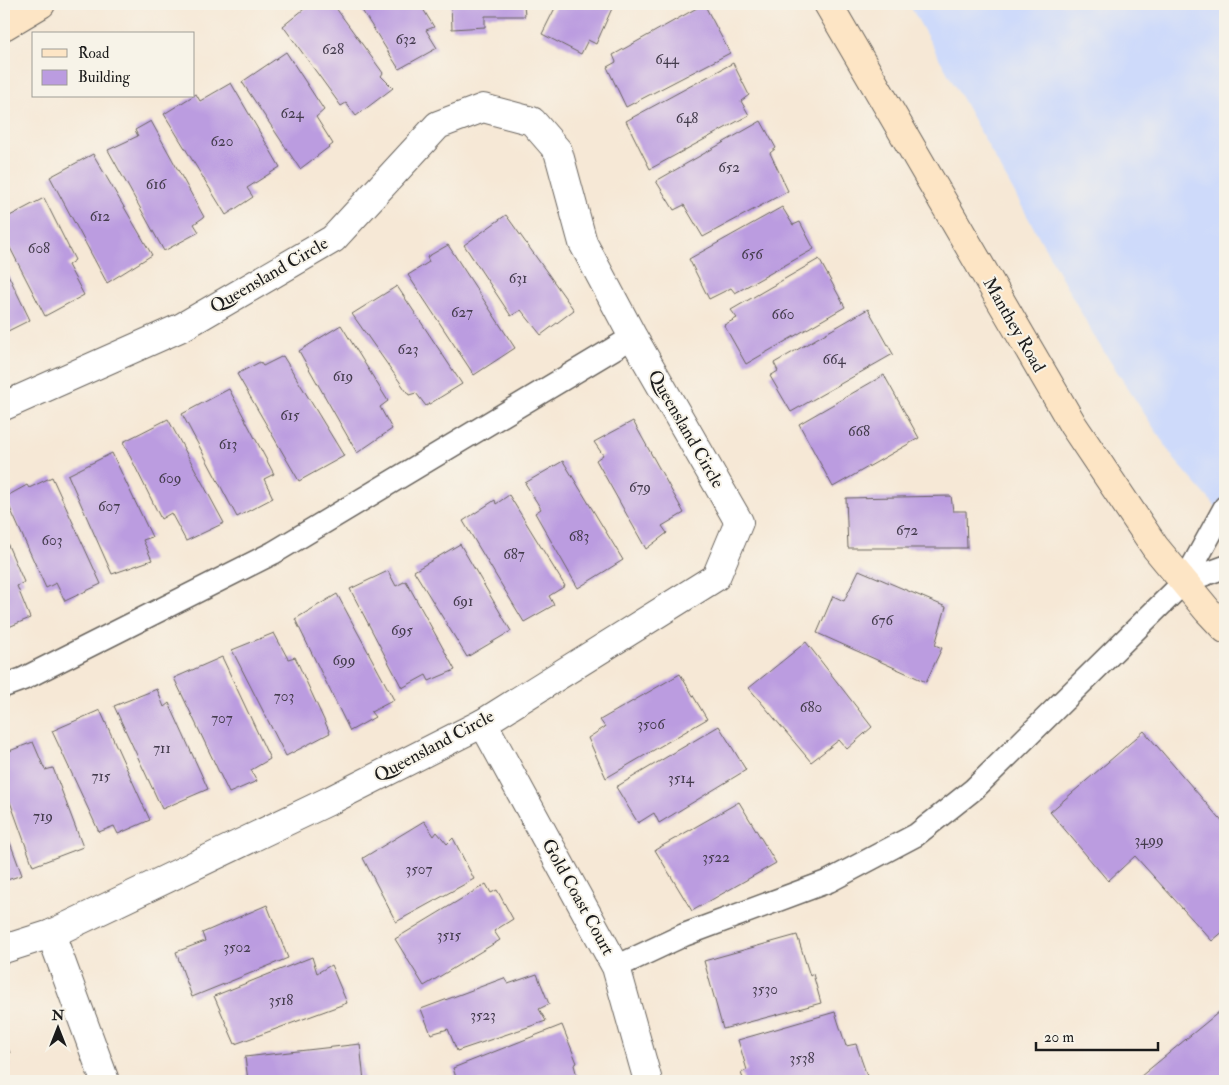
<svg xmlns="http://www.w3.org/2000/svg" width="1229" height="1085" font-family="'IM FELL Double Pica',serif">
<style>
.built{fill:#cedafa}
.building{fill:#bb9ce0}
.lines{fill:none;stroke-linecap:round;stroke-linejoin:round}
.lane-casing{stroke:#68635d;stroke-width:25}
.street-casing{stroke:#68635d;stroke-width:30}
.secondary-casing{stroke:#68635d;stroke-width:30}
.lane{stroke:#fff;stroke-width:22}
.street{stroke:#fff;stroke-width:28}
.secondary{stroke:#fde5c5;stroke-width:28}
.labels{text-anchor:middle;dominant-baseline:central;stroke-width:4;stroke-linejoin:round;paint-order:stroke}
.number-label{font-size:15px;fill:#443c4d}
.street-label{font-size:18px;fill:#1c1c1c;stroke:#f7f3e8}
</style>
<rect width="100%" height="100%" fill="#f7f3e8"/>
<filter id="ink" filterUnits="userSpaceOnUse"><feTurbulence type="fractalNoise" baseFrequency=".02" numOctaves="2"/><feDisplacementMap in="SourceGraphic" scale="10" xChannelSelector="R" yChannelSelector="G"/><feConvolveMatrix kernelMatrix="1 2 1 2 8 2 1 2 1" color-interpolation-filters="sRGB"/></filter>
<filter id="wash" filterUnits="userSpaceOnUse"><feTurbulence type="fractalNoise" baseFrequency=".0096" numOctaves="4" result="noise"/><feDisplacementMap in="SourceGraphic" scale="20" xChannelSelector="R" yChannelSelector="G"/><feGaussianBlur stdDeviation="1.12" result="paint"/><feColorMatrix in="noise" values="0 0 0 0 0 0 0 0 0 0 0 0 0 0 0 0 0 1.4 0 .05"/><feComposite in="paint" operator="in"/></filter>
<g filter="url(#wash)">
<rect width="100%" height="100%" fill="#f6e8d6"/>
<path class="built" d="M 909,4 L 1225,4 L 1225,517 L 1174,459 L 1097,341 Z"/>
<g id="blocks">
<g class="building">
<path d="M 316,4 L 333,4 L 383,73 L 381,76 L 393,88 L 356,116 L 346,103 L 341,106 L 283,26 L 309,5 L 311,7 Z"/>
<path d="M 358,4 L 420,4 L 434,27 L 426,30 L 437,48 L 399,69 Z"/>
<path d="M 451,4 L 524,4 L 525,16 L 485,16 L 485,27 L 452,29 Z"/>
<path d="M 557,4 L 614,4 L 596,44 L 588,40 L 581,54 L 542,34 Z"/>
<path d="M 704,4 L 730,53 L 626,107 L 607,67 L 616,62 L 613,55 Z"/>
<path d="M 286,52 L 324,110 L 316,117 L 333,144 L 300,169 L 242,82 Z"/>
<path d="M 733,63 L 749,95 L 741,101 L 749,115 L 650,169 L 626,121 Z"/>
<path d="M 231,83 L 280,167 L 247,188 L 253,197 L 226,215 L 164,114 L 196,94 L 200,101 Z"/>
<path d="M 151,121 L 204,217 L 194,224 L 199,232 L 164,251 L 108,150 L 138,136 L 135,130 Z"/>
<path d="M 761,121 L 776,148 L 770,153 L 788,191 L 703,237 L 684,205 L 674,210 L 656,181 Z"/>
<path d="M 93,154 L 152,255 L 107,283 L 50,177 Z"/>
<path d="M 44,198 L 75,260 L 68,265 L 84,295 L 45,316 L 4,236 L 4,219 Z"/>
<path d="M 782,207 L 793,225 L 800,222 L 814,249 L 735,293 L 731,288 L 709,299 L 689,259 Z"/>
<path d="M 506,215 L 574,310 L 541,335 L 521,310 L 511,316 L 464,245 Z"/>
<path d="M 448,245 L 515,348 L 474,375 L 408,275 L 429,262 L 427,257 Z"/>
<path d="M 819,259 L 845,307 L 746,364 L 724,325 L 737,318 L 731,310 Z"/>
<path d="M 4,266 L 30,320 L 4,333 Z"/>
<path d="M 397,286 L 462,384 L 426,406 L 416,393 L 409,395 L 352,314 Z"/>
<path d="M 868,309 L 893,354 L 791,412 L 770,376 L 778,371 L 774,363 Z"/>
<path d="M 341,325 L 388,401 L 380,407 L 392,429 L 357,453 L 299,351 Z"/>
<path d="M 283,356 L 344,456 L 299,481 L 237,374 L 260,362 L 263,366 Z"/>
<path d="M 884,375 L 919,438 L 833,487 L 799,424 Z"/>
<path d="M 229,389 L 274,474 L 264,479 L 273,498 L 237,517 L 182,414 Z"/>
<path d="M 168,419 L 224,523 L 186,541 L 171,513 L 161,519 L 123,442 Z"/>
<path d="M 633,421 L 684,513 L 662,526 L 667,533 L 646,549 L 596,460 L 603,455 L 594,442 Z"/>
<path d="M 112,453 L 152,537 L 143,540 L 152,560 L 112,574 L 68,475 Z"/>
<path d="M 563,461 L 623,560 L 578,588 L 535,513 L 541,509 L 525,483 Z"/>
<path d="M 52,477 L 101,584 L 65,601 L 56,583 L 46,588 L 5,497 L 27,485 L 29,488 Z"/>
<path d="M 509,495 L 565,586 L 549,596 L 554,605 L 524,622 L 463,521 L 495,500 L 496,504 Z"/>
<path d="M 951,496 L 953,511 L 966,511 L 967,548 L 848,548 L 846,498 Z"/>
<path d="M 4,536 L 24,582 L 17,586 L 30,618 L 4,629 Z"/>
<path d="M 460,544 L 511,631 L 467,657 L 414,571 Z"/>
<path d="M 859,570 L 946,607 L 935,645 L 942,648 L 926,682 L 817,633 L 833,596 L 844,601 Z"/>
<path d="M 388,571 L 396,586 L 406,581 L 455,670 L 429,681 L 426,675 L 402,688 L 350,589 Z"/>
<path d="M 337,594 L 394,700 L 371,712 L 375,717 L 350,731 L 295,619 Z"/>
<path d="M 274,633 L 288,659 L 295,657 L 330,733 L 286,756 L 232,650 Z"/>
<path d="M 806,642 L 872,727 L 847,749 L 839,740 L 811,762 L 749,688 Z"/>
<path d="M 222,657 L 270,759 L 251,770 L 257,781 L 229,793 L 174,678 Z"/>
<path d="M 680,674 L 707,719 L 606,778 L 588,738 L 605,727 L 600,720 Z"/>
<path d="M 157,689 L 164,707 L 169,703 L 208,789 L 162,809 L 114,706 Z"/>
<path d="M 100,710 L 150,820 L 118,834 L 114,826 L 99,832 L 52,731 Z"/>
<path d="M 719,726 L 746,770 L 659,823 L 654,813 L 638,823 L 616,787 Z"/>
<path d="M 1144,731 L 1225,825 L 1225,930 L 1212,941 L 1135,856 L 1108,881 L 1050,812 Z"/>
<path d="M 33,742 L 45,770 L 53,768 L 83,847 L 33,866 L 4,785 L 4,753 Z"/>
<path d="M 739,802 L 776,863 L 692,911 L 655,850 Z"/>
<path d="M 424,821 L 434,836 L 437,832 L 447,844 L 453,838 L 474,879 L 396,922 L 363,858 Z"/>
<path d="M 4,826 L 22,875 L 4,881 Z"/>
<path d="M 486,884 L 491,893 L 497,890 L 513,919 L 494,931 L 500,940 L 424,986 L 395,939 Z"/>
<path d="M 267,905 L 288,958 L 192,997 L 176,952 L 205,941 L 202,933 Z"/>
<path d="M 797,935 L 810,976 L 813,974 L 821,1003 L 723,1029 L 704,961 Z"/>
<path d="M 312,957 L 317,973 L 331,965 L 347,1003 L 235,1044 L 214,996 Z"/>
<path d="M 537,974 L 549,1004 L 539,1009 L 546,1021 L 457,1051 L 448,1029 L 431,1034 L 421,1009 L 504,978 L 508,984 Z"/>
<path d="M 1225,1007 L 1225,1081 L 1135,1081 Z"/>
<path d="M 835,1012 L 846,1046 L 856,1044 L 867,1076 L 848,1081 L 744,1081 L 741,1073 L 747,1070 L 738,1040 Z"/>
<path d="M 562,1025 L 577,1063 L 574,1065 L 577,1076 L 561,1081 L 457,1081 L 453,1068 Z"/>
<path d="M 4,1039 L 10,1053 L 6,1054 L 10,1066 L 4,1069 Z"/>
<path d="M 360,1044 L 364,1081 L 248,1081 L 245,1057 Z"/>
</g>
</g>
</g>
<g filter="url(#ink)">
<use href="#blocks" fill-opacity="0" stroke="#68635d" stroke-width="1"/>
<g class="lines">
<g class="lane-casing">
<g id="lane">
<path d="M 1184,582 L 1225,567"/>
<path d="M 4,686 L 23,679 L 273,553 L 633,337"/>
<path d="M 616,967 L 684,935 L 829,881 L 916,835 L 974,789 L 1184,582 L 1225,507"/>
</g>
</g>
<g class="street-casing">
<g id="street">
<path d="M 4,406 L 182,327 L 333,239 L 438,125 L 483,108 L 532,121 L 558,151 L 583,243 L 633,337 L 739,522 L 716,577 L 483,723 L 331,800 L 51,934 L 4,949"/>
<path d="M 483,723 L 616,967 L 648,1081"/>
<path d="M 51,934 L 105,1081"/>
</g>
</g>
<g class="secondary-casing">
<g id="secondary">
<path d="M 828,4 L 1073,425 L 1155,547 L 1208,611 L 1225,629"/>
<path d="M 4,26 L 41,4"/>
</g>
</g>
<use href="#lane" class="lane"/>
<use href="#street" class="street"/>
<use href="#secondary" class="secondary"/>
</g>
</g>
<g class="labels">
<g class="number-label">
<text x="406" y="39">632</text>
<text x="333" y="49">628</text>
<text x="667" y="59">644</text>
<text x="292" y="113">624</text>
<text x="687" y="118">648</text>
<text x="222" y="141">620</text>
<text x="729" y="167">652</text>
<text x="156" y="184">616</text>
<text x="100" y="216">612</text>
<text x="39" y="248">608</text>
<text x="752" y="254">656</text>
<text x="518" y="278">631</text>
<text x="462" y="312">627</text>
<text x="783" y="314">660</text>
<text x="408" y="349">623</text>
<text x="834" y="359">664</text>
<text x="343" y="376">619</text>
<text x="290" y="415">615</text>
<text x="859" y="431">668</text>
<text x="228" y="444">613</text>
<text x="170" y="478">609</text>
<text x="640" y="487">679</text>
<text x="109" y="506">607</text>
<text x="907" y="530">672</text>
<text x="579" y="536">683</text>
<text x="52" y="540">603</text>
<text x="514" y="554">687</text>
<text x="463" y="601">691</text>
<text x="882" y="620">676</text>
<text x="402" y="630">695</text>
<text x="344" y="660">699</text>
<text x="284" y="696">703</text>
<text x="811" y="707">680</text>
<text x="222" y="718">707</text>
<text x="651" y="724">3506</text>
<text x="162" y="748">711</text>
<text x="101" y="776">715</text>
<text x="681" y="778">3514</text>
<text x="43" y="816">719</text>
<text x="1149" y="840">3499</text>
<text x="716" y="857">3522</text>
<text x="419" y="869">3507</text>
<text x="449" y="935">3515</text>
<text x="237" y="947">3502</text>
<text x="765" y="989">3530</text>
<text x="281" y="1000">3518</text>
<text x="483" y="1015">3523</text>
<text x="802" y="1058">3538</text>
</g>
<g class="street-label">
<text transform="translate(269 275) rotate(-30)">Queensland Circle</text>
<text transform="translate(1014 325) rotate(60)">Manthey Road</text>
<text transform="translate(686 429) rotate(60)">Queensland Circle</text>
<text transform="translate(434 746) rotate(-28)">Queensland Circle</text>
<text transform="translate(578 897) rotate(61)">Gold Coast Court</text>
</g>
</g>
<rect width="1229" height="1085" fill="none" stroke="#f7f3e8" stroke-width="20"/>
<rect x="32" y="32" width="162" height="65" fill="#f7f3e8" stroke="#9f9d96"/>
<rect x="42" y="49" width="25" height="8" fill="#fde5c5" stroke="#9f9d96"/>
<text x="78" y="58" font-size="15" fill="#1c1c1c">Road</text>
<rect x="42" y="70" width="25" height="15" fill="#bb9ce0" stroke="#9f9d96"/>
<text x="78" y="82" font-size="15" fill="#1c1c1c">Building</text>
<g transform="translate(58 1028)" stroke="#f7f3e8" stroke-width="4" paint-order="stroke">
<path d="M0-4L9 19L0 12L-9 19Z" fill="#1c1c1c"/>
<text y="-8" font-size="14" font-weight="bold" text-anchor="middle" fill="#1c1c1c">N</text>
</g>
<path d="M1036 1042v8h122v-8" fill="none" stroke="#1c1c1c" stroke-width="2.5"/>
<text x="1044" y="1042" font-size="15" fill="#1c1c1c" stroke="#f7f3e8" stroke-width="4" paint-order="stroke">20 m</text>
</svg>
